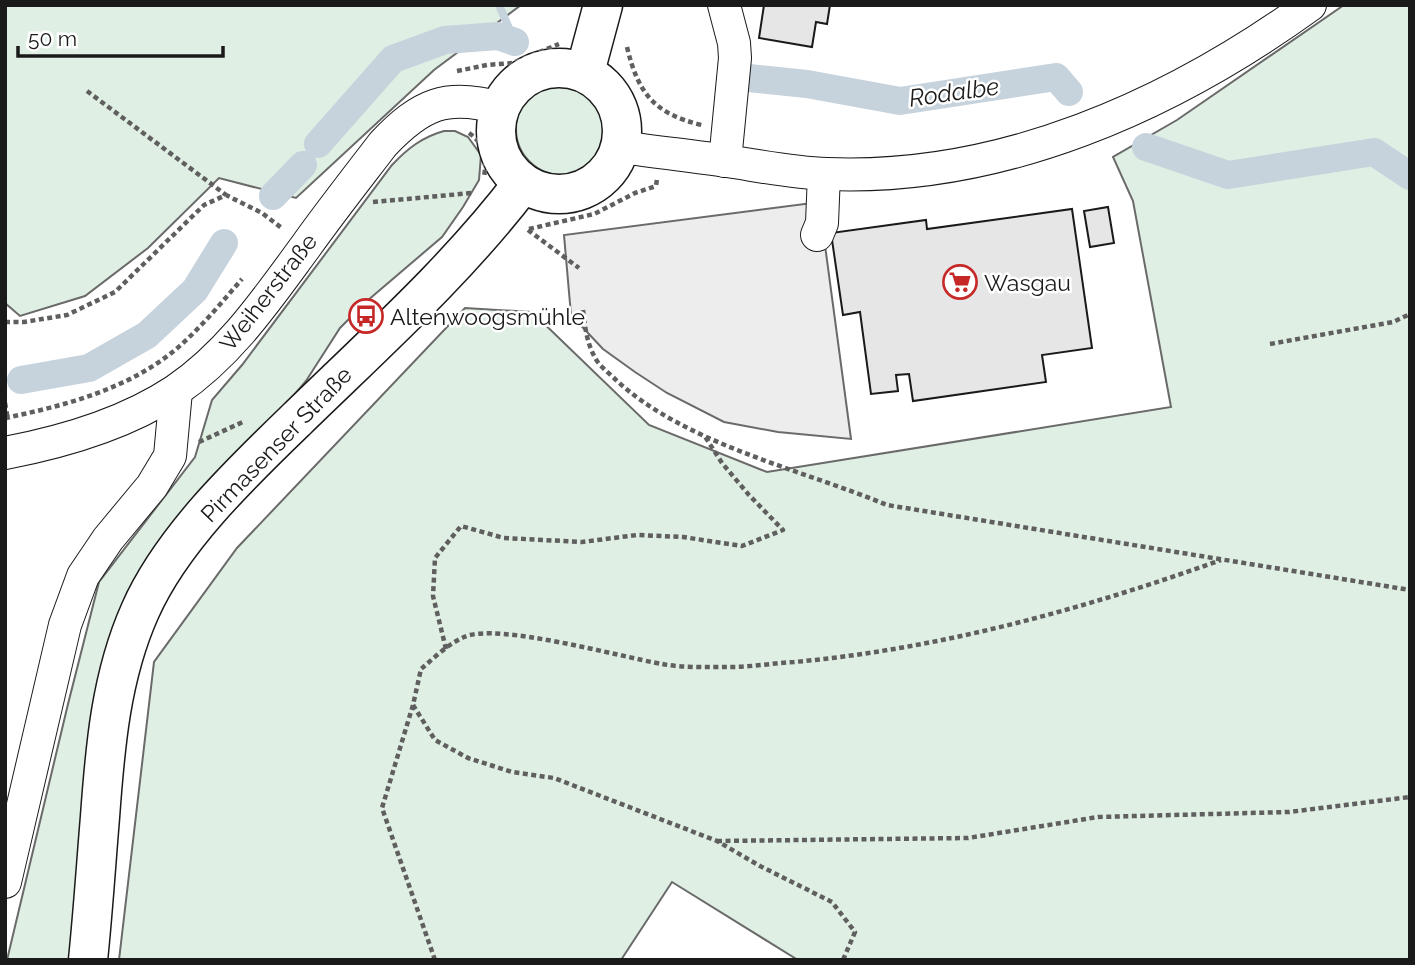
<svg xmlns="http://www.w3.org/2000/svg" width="1415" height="965" font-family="Raleway,sans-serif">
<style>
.green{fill:#e0efe3;stroke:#6a6a6a;stroke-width:2}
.parking{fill:#ededed;stroke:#6a6a6a;stroke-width:2}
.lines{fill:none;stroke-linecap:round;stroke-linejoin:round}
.stream{stroke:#c6d2dc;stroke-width:8}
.canal{stroke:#c6d2dc;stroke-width:28}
.building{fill:#e6e6e6;stroke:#1a1a1a;stroke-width:2}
.minor-casing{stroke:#1a1a1a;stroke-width:34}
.major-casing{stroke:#1a1a1a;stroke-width:41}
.path{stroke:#5f5f5f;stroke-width:4.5;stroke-dasharray:5 3.5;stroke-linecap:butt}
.minor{stroke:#fff;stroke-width:32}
.major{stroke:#fff;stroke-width:38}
.labels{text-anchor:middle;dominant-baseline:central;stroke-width:5;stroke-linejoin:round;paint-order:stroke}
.poi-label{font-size:23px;fill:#1a1a1a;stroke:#fff;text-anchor:start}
.street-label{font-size:23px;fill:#1a1a1a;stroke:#fff}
.water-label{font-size:24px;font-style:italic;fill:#1a1a1a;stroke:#fff}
</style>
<rect width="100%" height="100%" fill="#fff"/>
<g class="green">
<path d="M 5,5 L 521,5 L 434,70 L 296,198 L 219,178 L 148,248 L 85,296 L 20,316 L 5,303 Z"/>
<path d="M 1344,5 L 1410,5 L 1410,960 L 798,960 L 672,882 L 621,960 L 119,960 L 154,662 L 237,548 L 465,308 L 532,312 L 649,425 L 767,472 L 1171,407 L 1133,201 L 1113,157 L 1177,120 Z"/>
<circle cx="562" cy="129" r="46"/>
<path d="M 444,131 L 455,131 L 468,137 L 481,155 L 479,180 L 463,207 L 442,237 L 367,301 L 340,328 L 306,381 L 245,453 L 184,518 L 128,591 L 93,708 L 73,960 L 7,960 L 68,704 L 99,582 L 195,457 L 212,400 L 242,365 L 392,165 C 407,149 422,137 444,131 Z"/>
</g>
<path class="parking" d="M 812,203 L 822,223 L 851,439 L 778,432 L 724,422 L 667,393 L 635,372 L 603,349 L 571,315 L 564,235 Z"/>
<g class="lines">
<path class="stream" d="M 499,5 L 515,42"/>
<g class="canal">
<path d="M 749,78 L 807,84 L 900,101 L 1056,77 L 1069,92"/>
<path d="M 318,144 L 393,59 L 445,40 L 498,36 L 515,42"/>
<path d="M 1146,147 L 1228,175 L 1374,152 L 1410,176"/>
<path d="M 273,196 L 303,165"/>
<path d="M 21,380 L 89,368 L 147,335 L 195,290 L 224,243"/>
</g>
</g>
<g class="building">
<path d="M 764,5 L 830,5 L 827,24 L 816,22 L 812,47 L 759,38 Z"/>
<path d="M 1108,207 L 1114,243 L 1090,247 L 1084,211 Z"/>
<path d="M 1072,209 L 1092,348 L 1042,355 L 1046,382 L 913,401 L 909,374 L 896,375 L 898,391 L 871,394 L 860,312 L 843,315 L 831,233 L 926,220 L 927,229 Z"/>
</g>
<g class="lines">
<g class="minor-casing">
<g id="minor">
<path d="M 724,5 L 734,43 L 735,58 L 725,161"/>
<path d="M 621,147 C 656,152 691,156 727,161 C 760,166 793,173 827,174 C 1002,181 1170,106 1310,5"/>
<path d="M 817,235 L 822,223 L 824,174"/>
<path d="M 5,453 C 63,442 125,424 175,391 C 230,354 267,299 306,246 C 331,211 357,178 383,144 C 421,104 446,93 500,108"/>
<path d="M 5,882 L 65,625 L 83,576 L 108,539 L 152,486 L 170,456 L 176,391"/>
</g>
</g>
<g class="major-casing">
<g id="major">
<circle cx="559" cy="131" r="63"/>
<path d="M 585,72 L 603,5"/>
<path d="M 88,960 C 93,912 96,865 100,817 C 105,747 111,676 140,611 C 171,540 241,473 297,419 C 375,343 457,270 523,183"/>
</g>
</g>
<g class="path">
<path d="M 627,47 C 638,93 654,114 702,125"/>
<path d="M 457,71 L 487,65 L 513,63 L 559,44"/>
<path d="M 87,91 L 226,195"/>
<path d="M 469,133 C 485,144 487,159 484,177"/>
<path d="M 373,202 L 472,193"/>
<path d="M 529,229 L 594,214 L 635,193 L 656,186 L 657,179"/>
<path d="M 528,230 L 579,268"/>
<path d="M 583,310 C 585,328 587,345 597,361 C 602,368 610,374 616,380 C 685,444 800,469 887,505 L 1410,590"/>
<path d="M 5,322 L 24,322 L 67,315 L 115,292 L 204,205 L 226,195 L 262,213 L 283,229"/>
<path d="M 1270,344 L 1393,322 L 1410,314"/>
<path d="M 5,403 L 8,420"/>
<path d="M 5,418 C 64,406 128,389 175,350 C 200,329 221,303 242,279"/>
<path d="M 199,442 L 245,421"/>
<path d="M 446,649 L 433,596 L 435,558 L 461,526 L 504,538 L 582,542 L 637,535 L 683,537 L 742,546 L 783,530 L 749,495 L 722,463 L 704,435"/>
<path d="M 413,705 L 435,740 L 468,758 L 512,772 L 554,778 L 717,841 L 760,866 L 832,902 L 855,932 L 843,960"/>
<path d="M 717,841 L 968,838 L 1098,817 L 1289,812 L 1410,797"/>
<path d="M 435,960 L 382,808 L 413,705 L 421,669 C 434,658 448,644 464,637 C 496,622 621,657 662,664 C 683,668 709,667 730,667 C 752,667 773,663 794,662 C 939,649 1084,609 1221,560"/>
</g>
<use href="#minor" class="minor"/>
<use href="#major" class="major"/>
</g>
<defs>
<g id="supermarket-ring" transform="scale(1.75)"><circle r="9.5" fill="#fff" stroke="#c62828" stroke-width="1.5"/><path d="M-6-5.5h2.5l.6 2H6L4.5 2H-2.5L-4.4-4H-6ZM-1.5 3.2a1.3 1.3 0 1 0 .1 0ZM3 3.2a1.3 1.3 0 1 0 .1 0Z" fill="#c62828"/></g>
<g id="bus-ring" transform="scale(1.75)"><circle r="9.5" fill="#fff" stroke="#c62828" stroke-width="1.5"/><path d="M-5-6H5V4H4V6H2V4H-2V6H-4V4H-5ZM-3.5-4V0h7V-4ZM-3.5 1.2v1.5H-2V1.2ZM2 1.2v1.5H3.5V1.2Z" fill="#c62828"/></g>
</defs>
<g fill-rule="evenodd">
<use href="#supermarket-ring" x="960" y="282"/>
<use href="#bus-ring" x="366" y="316"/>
</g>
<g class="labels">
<g class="poi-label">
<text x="984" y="282">Wasgau</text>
<text x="390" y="316">Altenwoogsmühle</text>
</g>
<g class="street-label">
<text transform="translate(268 292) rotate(-52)">Weiherstraße</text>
<text transform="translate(276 444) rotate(-46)">Pirmasenser Straße</text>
</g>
<g class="water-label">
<text transform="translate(954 92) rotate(-8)">Rodalbe</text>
</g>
</g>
<rect width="1415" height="965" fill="none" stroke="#1a1a1a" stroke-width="14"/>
<path d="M18 46v10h205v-10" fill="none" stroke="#1a1a1a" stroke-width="3.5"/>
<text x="28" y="46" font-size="21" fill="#1a1a1a" stroke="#ffffff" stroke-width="5" paint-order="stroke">50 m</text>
</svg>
